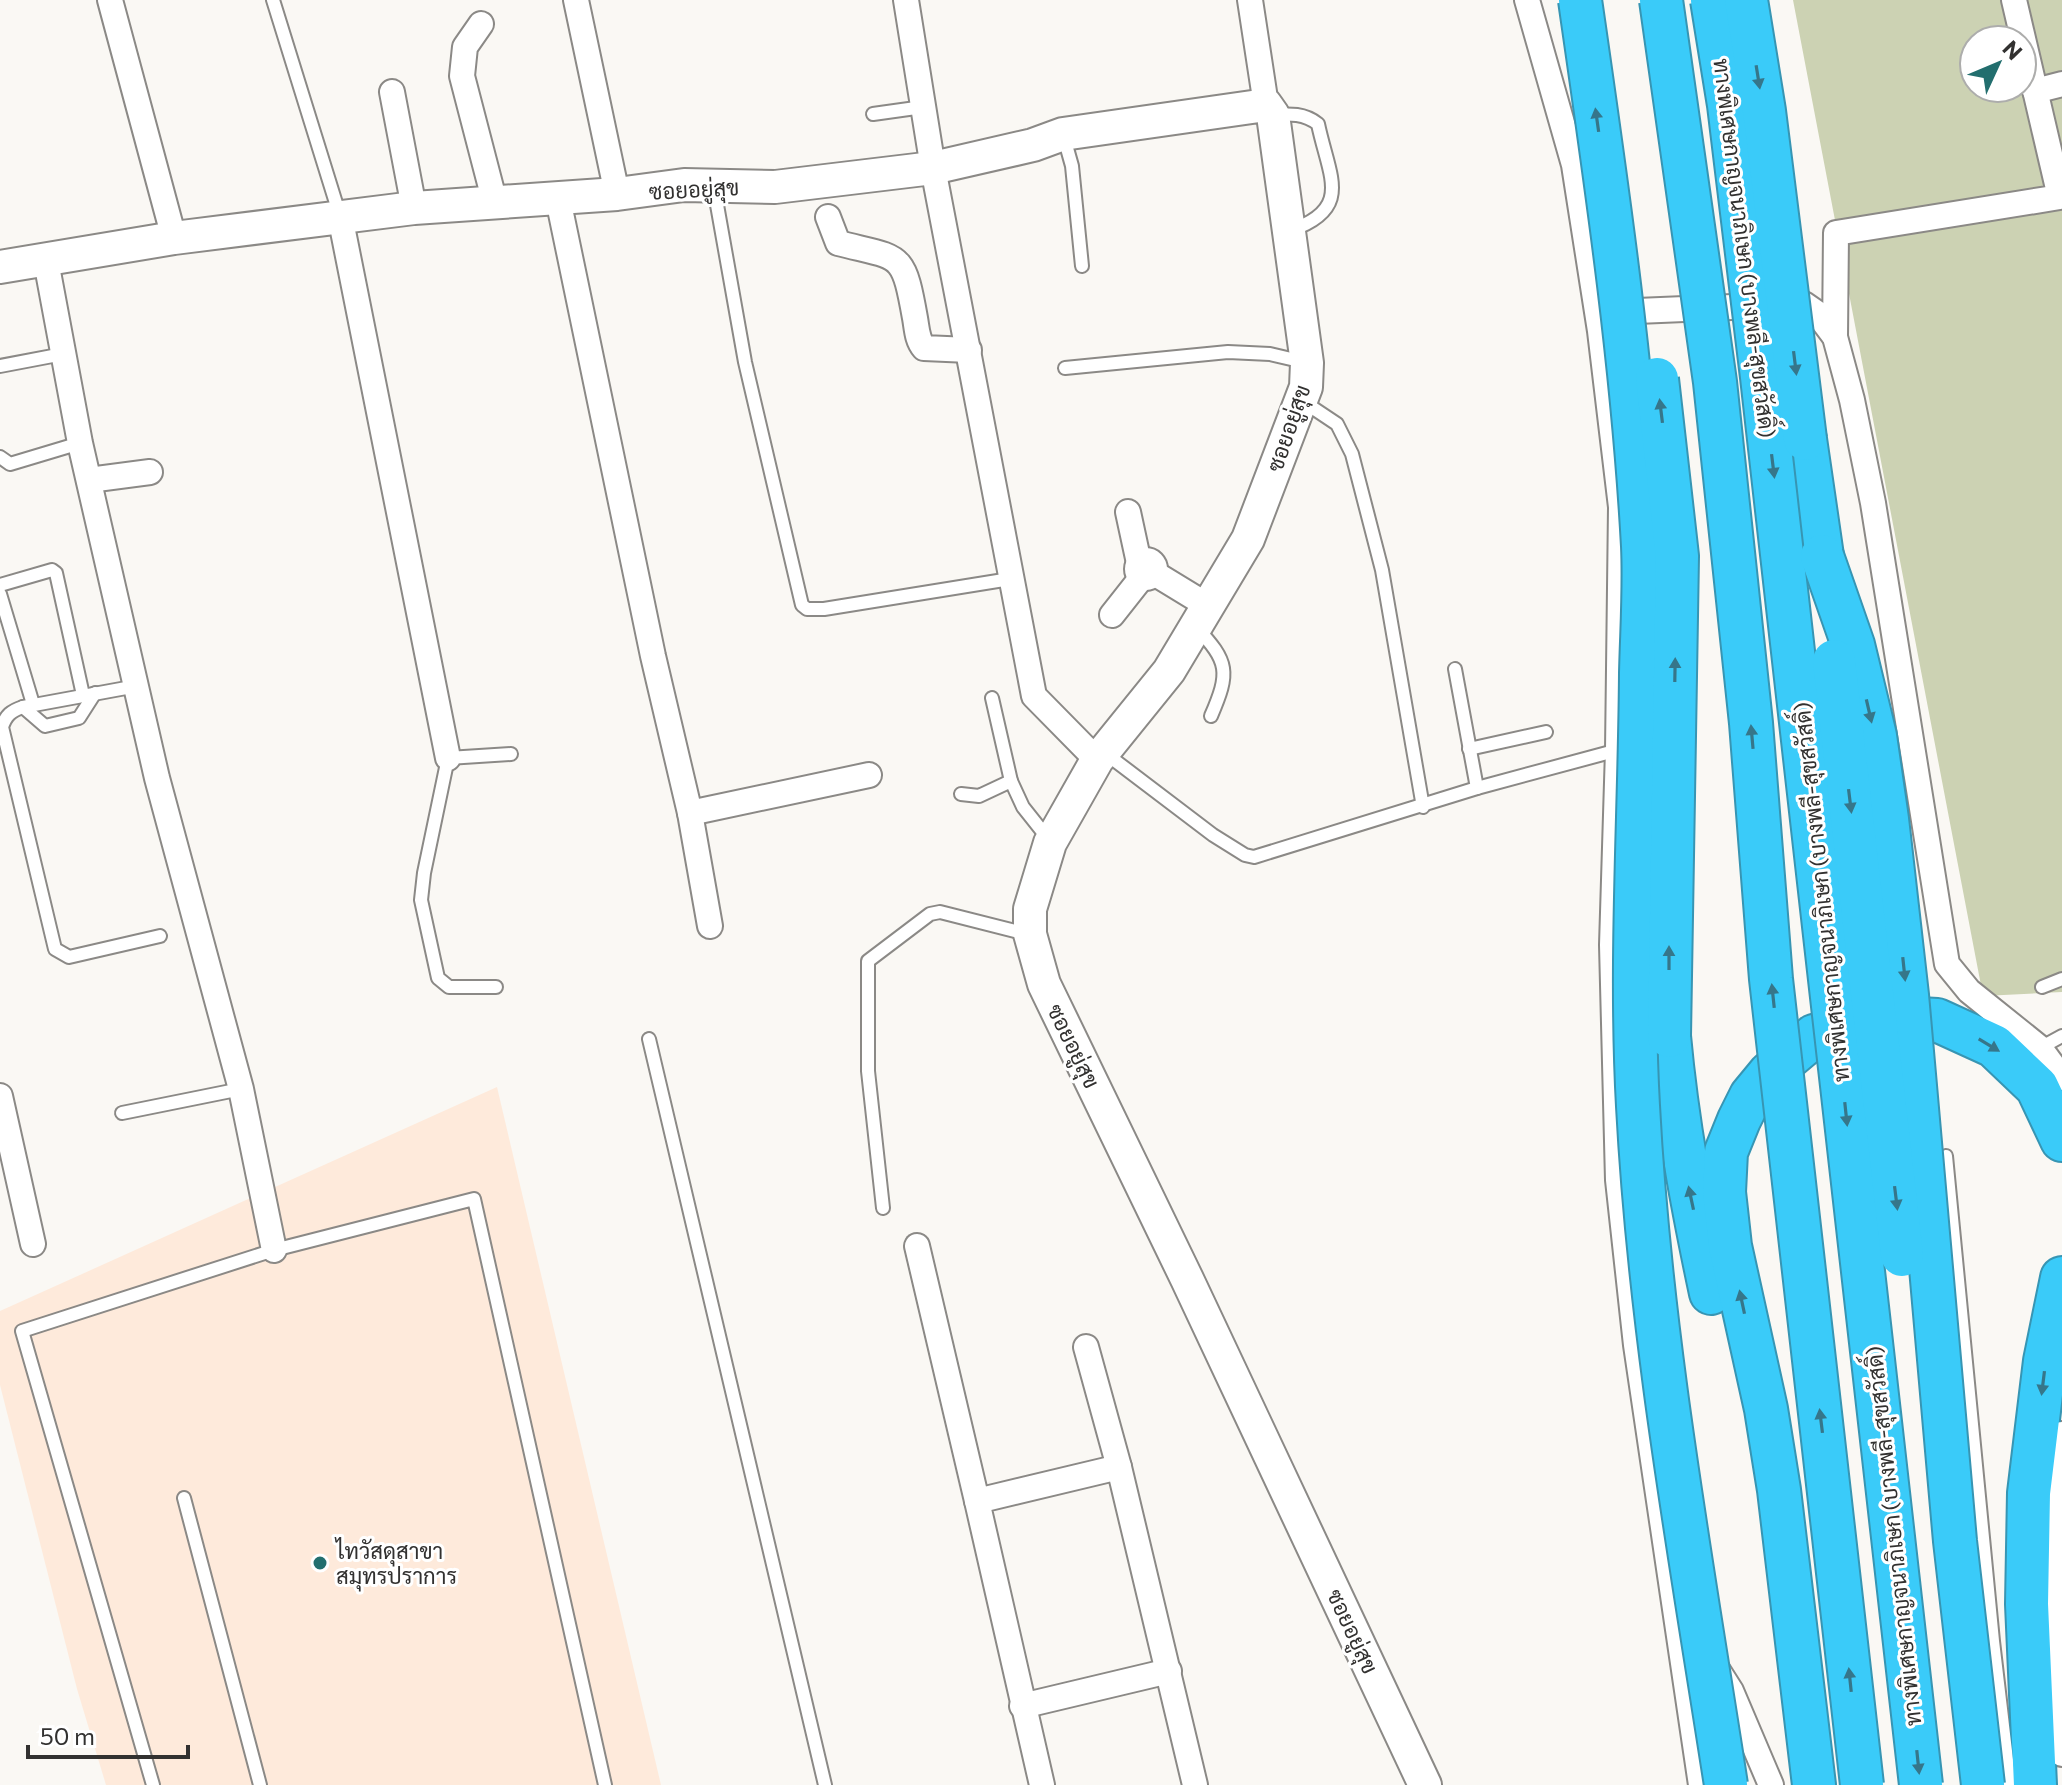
<svg xmlns="http://www.w3.org/2000/svg" width="2062" height="1785" font-family="Commissioner,Sarabun,sans-serif">
<style>
.commercial{fill:#feeadb}
.green{fill:#ccd2b3;fill-rule:evenodd}
.lines{fill:none;stroke-linecap:round;stroke-linejoin:round}
.lane-casing{stroke:#8b8986;stroke-width:16}
.street-casing{stroke:#8b8986;stroke-width:28}
.secondary-casing{stroke:#8b8986;stroke-width:36}
.highway-casing{stroke:#3795b3;stroke-width:46}
.lane{stroke:#fff;stroke-width:12}
.street{stroke:#fff;stroke-width:24}
.secondary{stroke:#fff;stroke-width:32}
.highway{stroke:#3acbf9;stroke-width:42}
.highway-bridge-casing{stroke:#3795b3;stroke-width:46;stroke-linecap:butt}
.highway-bridge{stroke:#3acbf9;stroke-width:42}
.oneway{fill:#36768a}
.poi-dot{fill:#226e6e;stroke:#fff;stroke-width:3}
.labels{text-anchor:middle;dominant-baseline:central;stroke-width:6;stroke-linejoin:round;paint-order:stroke}
.street-label{font-size:22px;fill:#323130;stroke:#fff}
.poi-label{font-size:22px;fill:#323130;stroke:#fff;text-anchor:start}
</style>
<rect width="100%" height="100%" fill="#faf8f4"/>
<path class="commercial" d="M 497,1087 L 661,1785 L 106,1785 L 77,1689 L 0,1385 L 0,1311 Z"/>
<path class="green" d="M 1793,0 L 2062,0 L 2062,992 L 1983,996 ZM 1974,40 L 2022,40 L 2022,88 L 1974,88 Z"/>
<g class="lines">
<g class="lane-casing">
<g id="lane">
<path d="M 273,0 L 340,216"/>
<path d="M 873,114 L 923,107"/>
<path d="M 1273,115 C 1290,114 1304,113 1318,124 C 1329,177 1354,209 1289,231"/>
<path d="M 1063,134 L 1072,166 L 1082,266"/>
<path d="M 714,188 L 745,362 L 802,605 L 807,609 L 824,609 L 1010,579"/>
<path d="M 0,366 L 63,354"/>
<path d="M 1065,368 L 1228,352 L 1270,354 L 1304,362"/>
<path d="M 1304,402 L 1337,424 L 1352,454 L 1382,570 L 1423,807"/>
<path d="M 0,457 L 10,464 L 80,443"/>
<path d="M 0,585 L 52,570 L 56,573 L 83,695"/>
<path d="M 0,594 L 33,704"/>
<path d="M 1196,627 C 1229,662 1230,672 1211,716"/>
<path d="M 1455,669 L 1477,788"/>
<path d="M 137,686 L 23,707 C 11,711 6,715 2,727 L 55,949 L 69,957 L 160,936"/>
<path d="M 992,698 L 1011,781 L 1023,807 L 1050,841"/>
<path d="M 23,707 L 45,726 L 79,718 L 95,693"/>
<path d="M 1469,749 L 1546,732"/>
<path d="M 1105,753 L 1213,835 L 1245,855 L 1254,857 L 1477,788 L 1618,750"/>
<path d="M 961,794 L 979,796 L 1011,781"/>
<path d="M 496,987 L 449,987 L 438,978 L 421,900 L 424,873 L 448,758 L 511,754"/>
<path d="M 2042,987 L 2062,979"/>
<path d="M 649,1039 L 825,1785"/>
<path d="M 2040,1048 L 2062,1036"/>
<path d="M 122,1113 L 241,1089"/>
<path d="M 1946,1156 L 1993,1641 L 2010,1785"/>
<path d="M 883,1208 L 868,1071 L 868,961 L 930,914 L 940,912 L 1027,934"/>
<path d="M 184,1498 L 260,1785"/>
<path d="M 153,1785 L 22,1331 L 274,1250 L 474,1199 L 605,1785"/>
</g>
</g>
<g class="street-casing">
<g id="street">
<path d="M 110,0 L 174,238"/>
<path d="M 576,0 L 617,194"/>
<path d="M 906,0 L 933,168 L 1034,696 L 1097,760"/>
<path d="M 1250,0 L 1266,105"/>
<path d="M 1527,0 L 1574,165 L 1600,331 L 1621,507 L 1618,750 L 1612,945 L 1618,1180 L 1636,1345 L 1701,1785"/>
<path d="M 481,24 L 465,47 L 462,76 L 495,203"/>
<path d="M 2035,91 L 2062,84"/>
<path d="M 392,92 L 414,208"/>
<path d="M 558,199 L 653,656 L 690,813 L 710,926"/>
<path d="M 340,216 L 448,758"/>
<path d="M 828,217 L 838,243 C 901,259 903,250 915,318 C 917,329 917,340 924,348 L 969,350"/>
<path d="M 46,261 L 80,443 L 157,778 L 241,1089 L 274,1250"/>
<path d="M 1613,312 L 1804,304 L 1817,313 L 1835,337 L 1852,400 L 1873,503 L 1947,964 L 1969,991 L 2040,1048 L 2062,1078"/>
<path d="M 1835,337 L 1836,233 L 2060,197 L 2014,0"/>
<path d="M 89,480 L 150,472"/>
<path d="M 1128,512 L 1139,563"/>
<circle cx="1146" cy="569" r="9"/>
<path d="M 1154,573 L 1195,598 L 1207,609"/>
<path d="M 1112,615 L 1142,577"/>
<path d="M 690,813 L 869,775"/>
<path d="M 0,1096 L 33,1244"/>
<path d="M 917,1246 L 977,1501"/>
<path d="M 1086,1347 L 1119,1467 L 1195,1785"/>
<path d="M 2062,1434 L 2056,1472 L 2052,1642 L 2062,1754"/>
<path d="M 1717,1669 L 1731,1691 L 1771,1785"/>
<path d="M 1022,1706 L 1169,1671"/>
<path d="M 1042,1785 L 977,1501 L 1119,1467"/>
</g>
</g>
<g class="secondary-casing">
<path id="secondary" d="M 0,267 L 174,238 L 414,208 L 617,194 L 684,185 L 775,187 L 933,168 L 1033,145 L 1063,134 L 1266,105 L 1273,115 L 1307,363 L 1306,387 L 1248,539 L 1169,671 L 1097,760 L 1050,843 L 1030,909 L 1030,934 L 1044,984 L 1187,1279 L 1425,1785"/>
</g>
<g class="highway-casing">
<g id="highway">
<path d="M 1805,439 L 1822,556"/>
<path d="M 1669,1036 C 1677,1124 1693,1208 1711,1293"/>
<path d="M 1814,1785 L 1779,1490 L 1766,1409 L 1730,1246 L 1724,1192 L 1726,1152 L 1739,1120 L 1751,1096 L 1770,1073 L 1814,1036 L 1884,1017 L 1937,1020 L 1994,1046 L 2037,1087 L 2062,1140"/>
<path d="M 2035,1785 L 2027,1604 L 2029,1493 L 2045,1361 L 2062,1278"/>
</g>
</g>
<use href="#lane" class="lane"/>
<use href="#street" class="street"/>
<use href="#secondary" class="secondary"/>
<use href="#highway" class="highway"/>
<g class="highway-bridge-casing">
<g id="highway-bridge">
<path d="M 1580,0 C 1606,181 1633,363 1643,546 C 1645,588 1642,631 1641,673 C 1640,817 1630,962 1638,1106 C 1650,1334 1691,1559 1726,1785"/>
<path d="M 1661,0 L 1715,382 L 1751,723 L 1771,979 L 1862,1785"/>
<path d="M 1712,0 L 1729,105 L 1762,377 L 1921,1785"/>
<path d="M 1746,0 L 1764,111 L 1805,439"/>
<path d="M 1657,379 L 1677,556 L 1669,1036"/>
<path d="M 1822,556 L 1853,645 L 1875,736 L 1887,819 L 1907,995 L 1955,1541 L 1983,1785"/>
<path d="M 1834,661 L 1902,1255"/>
</g>
</g>
<use href="#highway-bridge" class="highway-bridge"/>
</g>
<defs><path id="oneway-solid" d="M-6-.8H1V-3.2L6.5 0L1 3.2V.8H-6Z" transform="scale(2)"/></defs>
<g class="oneway">
<use href="#oneway-solid" transform="translate(1758 77) rotate(81)"/>
<use href="#oneway-solid" transform="translate(1597 120) rotate(-98)"/>
<use href="#oneway-solid" transform="translate(1795 363) rotate(83)"/>
<use href="#oneway-solid" transform="translate(1661 411) rotate(-97)"/>
<use href="#oneway-solid" transform="translate(1773 466) rotate(83)"/>
<use href="#oneway-solid" transform="translate(1675 670) rotate(-89)"/>
<use href="#oneway-solid" transform="translate(1869 711) rotate(77)"/>
<use href="#oneway-solid" transform="translate(1752 737) rotate(-95)"/>
<use href="#oneway-solid" transform="translate(1850 801) rotate(83)"/>
<use href="#oneway-solid" transform="translate(1669 958) rotate(-90)"/>
<use href="#oneway-solid" transform="translate(1904 969) rotate(84)"/>
<use href="#oneway-solid" transform="translate(1773 996) rotate(-96)"/>
<use href="#oneway-solid" transform="translate(1989 1045) rotate(31)"/>
<use href="#oneway-solid" transform="translate(1846 1114) rotate(84)"/>
<use href="#oneway-solid" transform="translate(1691 1198) rotate(-102)"/>
<use href="#oneway-solid" transform="translate(1896 1198) rotate(83)"/>
<use href="#oneway-solid" transform="translate(1742 1302) rotate(-102)"/>
<use href="#oneway-solid" transform="translate(2043 1383) rotate(97)"/>
<use href="#oneway-solid" transform="translate(1821 1421) rotate(-97)"/>
<use href="#oneway-solid" transform="translate(1850 1680) rotate(-96)"/>
<use href="#oneway-solid" transform="translate(1918 1762) rotate(84)"/>
</g>
<circle class="poi-dot" cx="320" cy="1563" r="8"/>
<g class="labels">
<g class="street-label">
<text transform="translate(694 189) rotate(-3)">ซอยอยู่สุข</text>
<text transform="translate(1745 248) rotate(83)">ทางพิเศษกาญจนาภิเษก (บางพลี-สุขสวัสดิ์)</text>
<text transform="translate(1288 428) rotate(-71)">ซอยอยู่สุข</text>
<text transform="translate(1821 892) rotate(-96)">ทางพิเศษกาญจนาภิเษก (บางพลี-สุขสวัสดิ์)</text>
<text transform="translate(1074 1046) rotate(64)">ซอยอยู่สุข</text>
<text transform="translate(1893 1536) rotate(-96)">ทางพิเศษกาญจนาภิเษก (บางพลี-สุขสวัสดิ์)</text>
<text transform="translate(1353 1631) rotate(65)">ซอยอยู่สุข</text>
</g>
<g class="poi-label">
<text x="336" y="1550">ไทวัสดุสาขา<tspan x="336" dy="25">สมุทรปราการ</tspan></text>
</g>
</g>
<g transform="translate(1998 64) rotate(46)"><circle r="38" fill="#ffffff" stroke="#adadac" stroke-width="2"/>
<path d="M0-6L14 30L0 20L-14 30Z" fill="#226e6e"/>
<text y="-12" font-size="22" font-weight="bold" text-anchor="middle" fill="#323130">N</text>
</g>
<path d="M28 1745v12h160v-12" fill="none" stroke="#323130" stroke-width="4"/>
<text x="40" y="1745" font-size="24" fill="#323130" stroke="#ffffff" stroke-width="6" paint-order="stroke">50 m</text>
</svg>
